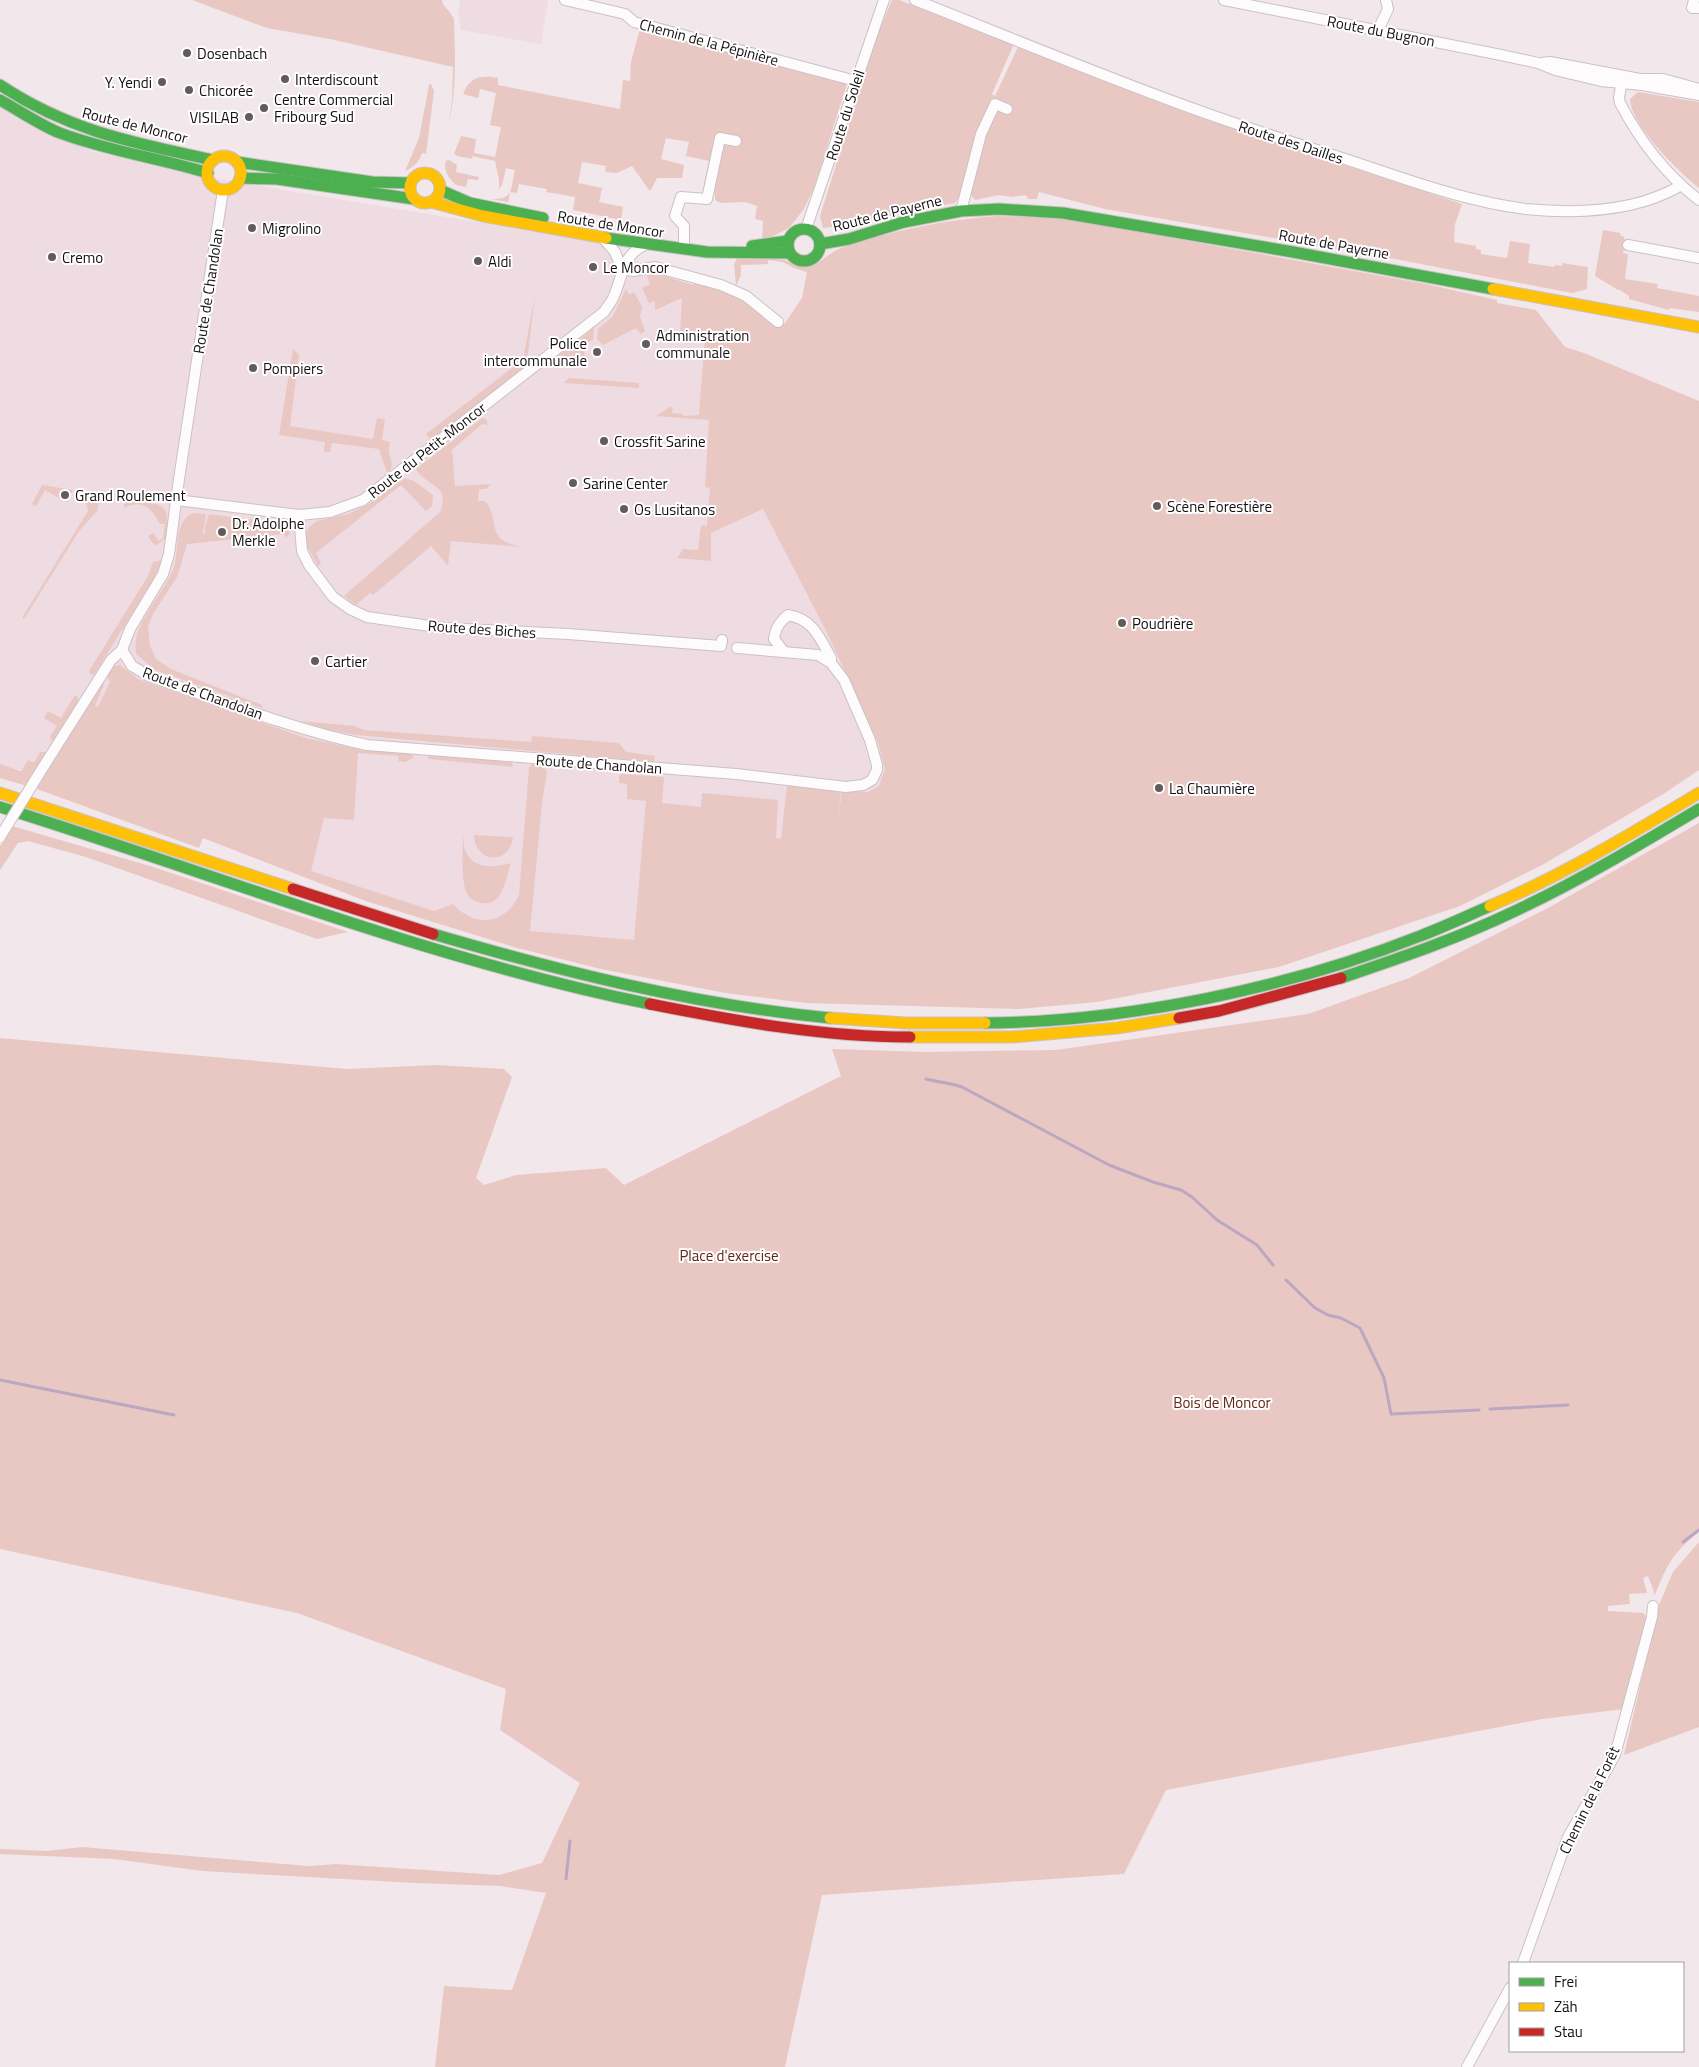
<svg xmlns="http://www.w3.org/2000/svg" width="1699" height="2067" font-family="'Titillium Web',sans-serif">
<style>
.built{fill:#efdbe2}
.green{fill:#e9c8c3}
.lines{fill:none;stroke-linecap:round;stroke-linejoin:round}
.stream{stroke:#bca7c2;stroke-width:3}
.street-casing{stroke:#cac2c5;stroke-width:12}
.fast-casing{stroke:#cac2c5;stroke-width:13}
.slow-casing{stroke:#cac2c5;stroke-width:13}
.jam-casing{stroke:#cac2c5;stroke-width:13}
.street{stroke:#fdfbfc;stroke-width:10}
.fast{stroke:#4caf50;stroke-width:11}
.slow{stroke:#ffc107;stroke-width:11}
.jam{stroke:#c62828;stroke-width:11}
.street-bridge-casing{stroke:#cac2c5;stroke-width:12;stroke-linecap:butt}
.street-bridge{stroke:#fdfbfc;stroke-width:10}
.poi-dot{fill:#625a5d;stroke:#fff;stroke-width:2}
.labels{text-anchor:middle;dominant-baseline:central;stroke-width:4;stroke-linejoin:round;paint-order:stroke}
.street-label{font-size:15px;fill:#150e11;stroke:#fff}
.poi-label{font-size:15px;fill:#150e11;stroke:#fff;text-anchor:start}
.park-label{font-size:15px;fill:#622416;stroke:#fff}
</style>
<rect width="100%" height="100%" fill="#f2e7ea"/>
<g class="built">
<path d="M 460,0 L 548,0 L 541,44 L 461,30 L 458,13 Z"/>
<path d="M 0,106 L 44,131 L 91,151 L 187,174 L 550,234 L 591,238 L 770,326 L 763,509 L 827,633 L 878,743 L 885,770 L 879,786 L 726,993 L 601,969 L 448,927 L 366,901 L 154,819 L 44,773 L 0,766 Z"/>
</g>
<g class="green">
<path d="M 192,0 L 442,0 C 443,8 451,10 454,20 C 455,55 457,88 449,122 L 452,101 L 453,67 L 330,39 L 267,28 Z"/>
<path d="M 892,0 L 899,0 L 1014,44 L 992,94 L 995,96 L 1018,47 L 1199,117 L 1462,204 L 1455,224 L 1454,242 L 1476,246 L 1476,249 L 1481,250 L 1481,254 L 1507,258 L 1510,241 L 1530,244 L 1528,263 L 1554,267 L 1555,265 L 1562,266 L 1562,263 L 1588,267 L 1587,289 L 1572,293 L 1395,259 L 1105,209 L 1039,192 L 1037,199 L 1028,199 L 1026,195 L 1011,197 L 999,195 L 975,200 L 971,195 L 963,192 L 955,203 C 911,210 868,223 823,228 L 820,216 L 876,38 Z"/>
<path d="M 641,30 L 847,84 L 814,188 L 804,209 L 789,228 L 771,237 L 762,238 L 763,221 L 755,219 L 757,206 L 745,202 L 721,203 L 715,200 L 715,194 L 704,183 L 709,161 L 686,156 L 689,142 L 666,138 L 661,159 L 684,165 L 682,178 L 657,178 L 651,190 L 649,190 L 632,166 L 617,173 L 605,172 L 606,166 L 582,162 L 578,183 L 602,188 L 599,202 L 623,207 L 621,220 L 573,210 L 575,197 L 546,192 L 547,189 L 519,184 L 517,193 L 510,192 L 508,202 L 491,199 C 514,199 510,191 515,170 L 506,168 L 502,185 L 499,189 L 499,179 L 495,161 L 472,156 L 472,159 L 457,156 L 454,154 L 461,136 L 476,139 L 474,153 L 495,157 L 501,127 L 490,125 L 496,93 L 480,89 L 478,98 L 463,94 C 470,76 481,75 498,78 L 498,85 L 620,109 L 623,80 L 630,81 L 631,62 L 639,32 Z"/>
<path d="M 431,84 L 434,91 L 426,154 L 422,153 C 419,162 414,167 405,171 L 419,138 L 429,85 Z"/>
<path d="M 1638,92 L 1699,102 L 1699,188 C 1679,172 1631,126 1630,99 Z"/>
<path d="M 449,160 L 457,165 L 456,172 L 479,177 L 478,180 L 468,179 L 466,187 L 456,185 C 449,178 443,172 446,161 Z"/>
<path d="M 997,216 L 1051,218 L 1085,222 L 1426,284 L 1497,300 L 1497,303 L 1536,310 L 1565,347 L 1584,353 L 1699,401 L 1699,770 L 1665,793 L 1542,865 L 1460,906 L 1279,967 L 1097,1002 L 1019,1009 L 806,1003 L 726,993 L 601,969 L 517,948 L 366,901 L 203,838 L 199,848 L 37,789 L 0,778 L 0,764 L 21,771 L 28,760 L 34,763 L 40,752 L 45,752 L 45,755 L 102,682 L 104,685 L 95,706 L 98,707 L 110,682 L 106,675 L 113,666 L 120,665 L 138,679 L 306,738 L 358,749 L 412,753 L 413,758 L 405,762 L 398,761 L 398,756 L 358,753 L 354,820 L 324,818 L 311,871 L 434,911 L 453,904 C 473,927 505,926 519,895 L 529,768 L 532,764 L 542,765 L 547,772 L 542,803 L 530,931 L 634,940 L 646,801 L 627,799 L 627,784 L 619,783 L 619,776 L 622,774 L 664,777 L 662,803 L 701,807 L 702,793 L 778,800 L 776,838 L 781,839 L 787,785 L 841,791 L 838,820 L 842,791 L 868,792 L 879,786 L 885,769 L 878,743 L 827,633 L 763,509 L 711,533 L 711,561 L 677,558 L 683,549 L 698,550 L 701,525 L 707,526 L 710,488 L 705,487 L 709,420 L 656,416 L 670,407 L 673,407 L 672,413 L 683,414 L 683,416 L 699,415 L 705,337 L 696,336 L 696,334 L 680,333 L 682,298 L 655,310 L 655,301 L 649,303 L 642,288 L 650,284 L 646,274 L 651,272 L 694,285 L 694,282 L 719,288 L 742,297 L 777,326 L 785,323 L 802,298 L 807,272 L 794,268 L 783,262 L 768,260 L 768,264 L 741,265 L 741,275 L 736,286 L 734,264 L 737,259 C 752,259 768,258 783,260 C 792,261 797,269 808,267 C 820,265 830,251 844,247 C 895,230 944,220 997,216 Z"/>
<path d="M 1603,230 L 1620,233 L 1620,235 L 1624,237 L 1625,241 L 1623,253 L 1628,254 L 1625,279 L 1658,284 L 1657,288 L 1699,296 L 1699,312 L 1669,308 L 1669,310 L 1629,299 L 1629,296 L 1620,290 L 1618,290 L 1595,276 Z"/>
<path d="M 626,289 L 629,295 L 634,292 L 642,307 L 640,317 L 645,331 L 641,334 L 636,328 L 603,345 L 597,339 L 598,329 L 613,316 Z"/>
<path d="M 535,295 L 527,361 L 531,362 L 431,440 L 426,434 L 516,365 L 514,362 L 515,359 L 523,360 Z"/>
<path d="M 594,328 L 593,340 L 585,344 L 584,360 L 577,366 L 577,362 L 553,360 Z"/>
<path d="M 293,349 L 299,355 L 290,426 L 373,439 L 377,418 L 385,419 L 382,440 L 390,442 C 384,462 404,462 379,482 L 380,479 L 387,473 L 379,449 L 332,443 L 330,452 L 324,452 L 325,442 L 279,435 Z"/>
<path d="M 569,378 L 639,383 L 639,388 L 564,383 Z"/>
<path d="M 482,418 L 486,419 L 488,425 L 482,424 L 452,450 L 455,486 L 491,484 L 486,489 L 479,489 L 478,501 L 485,501 C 502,522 483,539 521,547 L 451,541 L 448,566 L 431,546 L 373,595 L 370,593 L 356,605 L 344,596 L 440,512 C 451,483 427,488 416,469 Z"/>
<path d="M 404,478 L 414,481 L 433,495 L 432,506 L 426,511 L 401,485 L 316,553 L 321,563 L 318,566 L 306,544 L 305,535 L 309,527 L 317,521 L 348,514 L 369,504 Z"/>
<path d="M 42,485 L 73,490 L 66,502 L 45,490 L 36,506 L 32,504 Z"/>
<path d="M 92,494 L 98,495 L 99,503 L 97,511 L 79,531 L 24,619 L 22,618 L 88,511 L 86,498 Z"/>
<path d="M 132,500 C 165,505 170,502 166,538 L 155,546 L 148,536 L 153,533 L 159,541 L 163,538 L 165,524 L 160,524 C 150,507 144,499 124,508 L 124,504 Z"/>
<path d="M 194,513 L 206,514 L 203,534 L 205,534 L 205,526 L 209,514 L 268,522 L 269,525 L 280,526 L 282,523 L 286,525 L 290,533 L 286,538 L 284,534 L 187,544 L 177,577 L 153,614 L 148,626 L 150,646 L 156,659 L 171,669 L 262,705 L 262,708 L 155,670 L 136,654 C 136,650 135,644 136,639 C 140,617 166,590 174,567 C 180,548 173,520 194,513 Z"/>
<path d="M 162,560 L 153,580 L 94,675 L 90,674 L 89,671 L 148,576 L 153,562 Z"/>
<path d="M 75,695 L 78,697 L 78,702 L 55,739 L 51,740 L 50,736 L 57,726 L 44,718 L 48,711 L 61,718 Z"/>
<path d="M 301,721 L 355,726 L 364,730 L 531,742 L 532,736 L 619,743 L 626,752 L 655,756 L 654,762 L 357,735 L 329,730 Z"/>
<path d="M 429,755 L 512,762 L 513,767 L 428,759 Z"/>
<path d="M 1699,823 L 1699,1532 C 1673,1553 1667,1564 1655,1595 L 1648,1576 L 1643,1578 L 1647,1593 L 1629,1594 L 1630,1604 L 1608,1606 L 1608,1611 L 1643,1613 L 1646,1616 L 1646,1623 L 1624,1709 L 1542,1719 L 1166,1790 L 1124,1874 L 822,1895 L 785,2067 L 435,2067 L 444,1986 L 512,1990 L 546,1893 L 500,1886 L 415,1883 L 202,1871 L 114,1859 L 0,1854 L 0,1849 L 46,1851 L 82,1847 L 309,1866 L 336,1864 L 499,1875 L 542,1863 L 580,1783 L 500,1730 L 506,1689 L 297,1613 L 0,1549 L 0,1038 L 347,1069 L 437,1065 L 504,1069 L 512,1077 L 476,1178 L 484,1185 L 516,1175 L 606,1168 L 624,1185 L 841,1076 L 832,1049 L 924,1052 L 1056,1050 L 1308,1014 L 1409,978 L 1548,908 Z"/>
<path d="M 12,826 L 150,866 L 348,932 L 317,939 L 86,857 L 28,841 L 18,843 L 0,870 L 0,846 Z"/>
<path d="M 463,834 C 464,837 463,842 464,846 C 470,870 493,868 511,863 C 506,879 502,910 478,902 C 472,901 467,895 465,889 C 461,872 463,851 463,834 Z"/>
<path d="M 474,835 L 512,837 L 513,838 C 508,866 475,863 474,835 Z"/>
<path d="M 1699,1542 L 1699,1727 L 1624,1755 L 1659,1605 L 1673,1572 Z"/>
</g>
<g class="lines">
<g class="stream">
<path d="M 926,1079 C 938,1082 950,1083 962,1087 L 1109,1165 L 1153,1182 L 1181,1190 L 1192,1197 L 1217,1220 L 1257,1245 L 1273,1265"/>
<path d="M 1286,1280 L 1315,1308 L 1328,1315 L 1341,1318 L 1360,1328 L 1384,1378 L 1391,1414 L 1479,1410"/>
<path d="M 0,1380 L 174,1415"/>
<path d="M 1490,1409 L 1568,1405"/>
<path d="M 1683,1542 L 1699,1530"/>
<path d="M 566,1879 L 570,1841"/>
</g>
<g class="street-casing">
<g id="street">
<path d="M 565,0 L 625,14 L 634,22 L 856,81"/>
<path d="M 915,0 C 1009,37 1102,76 1197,110 C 1243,127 1289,141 1336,156 C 1398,176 1461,201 1526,209 C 1577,214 1635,212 1680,186"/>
<path d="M 1224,0 L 1501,55 L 1538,63 L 1555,70 L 1601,81 L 1642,85 L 1699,95"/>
<path d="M 1694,0 L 1692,8 L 1699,8"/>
<path d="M 1378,30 L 1388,9 L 1386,0"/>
<path d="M 1542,63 L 1550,62 L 1640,79 L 1663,79 L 1699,89"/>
<path d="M 1622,79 L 1619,98 L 1620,103 C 1640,141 1665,174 1699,200"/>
<path d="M 961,211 L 981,134 L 995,104 L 1007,109"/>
<path d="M 806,229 L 884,0"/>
<path d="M 603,238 L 615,252 L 622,269"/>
<path d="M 684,243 L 684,226 L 675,216 L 681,197 L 707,199 L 720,138 L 736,141"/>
<path d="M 1628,245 L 1699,258"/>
<path d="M 622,269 L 633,271 L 655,267 L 721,285 L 746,296 L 778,322"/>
<path d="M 176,500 L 299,515 L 330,512 L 363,500 L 604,312 C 607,307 611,303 613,298 C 623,278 621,255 645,245"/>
<path d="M 299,515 L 302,551 L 309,565 L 333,597 L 350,609 L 367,617 L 444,628 L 568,634 L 721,646 L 722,640"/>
<path d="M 122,650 L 132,666 L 149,676 C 221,701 292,729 367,745 L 736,774 L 846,787 L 863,785 L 872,780 L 877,770 L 877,765 L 870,740 L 844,680 L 831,663 L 818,655 L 737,648"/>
<path d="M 784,652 L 774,639 C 776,627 779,623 788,615 C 813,619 820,638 831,658 L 831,663"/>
<path d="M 42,769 L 111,660 L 122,650 L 130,629 L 163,574 L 169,554 L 179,479 L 223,190"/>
<path d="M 1523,1963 L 1568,1837 L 1615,1755 L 1652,1617 L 1653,1606"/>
<path d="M 1467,2067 L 1510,1988"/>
</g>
</g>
<g class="fast-casing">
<g id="fast">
<path d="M 0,85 C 69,131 134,143 213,160"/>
<path d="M 0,100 C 20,111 40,125 60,133 C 108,151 159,158 208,173"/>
<path d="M 237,162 L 372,182 L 410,183"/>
<path d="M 240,178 L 277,179 L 414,199"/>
<path d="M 440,190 L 470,203 L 543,218"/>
<circle cx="804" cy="245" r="16"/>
<path d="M 606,238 L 707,252 L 790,253"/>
<path d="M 820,244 L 849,239 L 904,222 L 961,211 L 999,209 L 1063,213 L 1293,252 L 1493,289"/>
<path d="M 752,246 L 788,241"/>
<path d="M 0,807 C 216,874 428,959 650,1004"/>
<path d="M 433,934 C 563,972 695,1005 830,1018"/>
<path d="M 1341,978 C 1400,958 1459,938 1515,911 C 1579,881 1639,845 1699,809"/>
<path d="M 985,1023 C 1126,1022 1289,988 1420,936 C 1444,927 1467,916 1490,906"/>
</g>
</g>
<g class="slow-casing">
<g id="slow">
<circle cx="224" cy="173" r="17"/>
<circle cx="425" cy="188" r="15"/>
<path d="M 431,202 L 483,216 L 606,238"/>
<path d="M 1493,289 L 1699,327"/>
<path d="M 0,793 L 293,889"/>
<path d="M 1490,906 C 1563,875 1631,834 1699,793"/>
<path d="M 830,1018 L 906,1023 L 985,1023"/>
<path d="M 910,1037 L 1012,1037 L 1117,1028 L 1179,1018"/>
</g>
</g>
<g class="jam-casing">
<g id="jam">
<path d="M 293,889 L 433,934"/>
<path d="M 650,1004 C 735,1021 823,1037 910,1037"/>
<path d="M 1179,1018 L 1219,1011 L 1341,978"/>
</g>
</g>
<use href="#street" class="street"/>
<use href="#fast" class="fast"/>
<use href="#slow" class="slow"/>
<use href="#jam" class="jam"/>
<g class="street-bridge-casing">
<path id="street-bridge" d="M 0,837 L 42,769"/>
</g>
<use href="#street-bridge" class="street-bridge"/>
</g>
<g class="poi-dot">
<circle cx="187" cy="53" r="5"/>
<circle cx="285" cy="79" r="5"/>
<circle cx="162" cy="82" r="5"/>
<circle cx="189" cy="90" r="5"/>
<circle cx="264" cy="108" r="5"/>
<circle cx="249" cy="117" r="5"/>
<circle cx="252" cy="228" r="5"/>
<circle cx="52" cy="257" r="5"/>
<circle cx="478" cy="261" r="5"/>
<circle cx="593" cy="267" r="5"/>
<circle cx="646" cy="344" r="5"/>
<circle cx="597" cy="352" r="5"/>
<circle cx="253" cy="368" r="5"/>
<circle cx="604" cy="441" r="5"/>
<circle cx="573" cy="483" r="5"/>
<circle cx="65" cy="495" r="5"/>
<circle cx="1157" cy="506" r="5"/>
<circle cx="624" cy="509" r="5"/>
<circle cx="222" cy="532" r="5"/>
<circle cx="1122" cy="623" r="5"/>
<circle cx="315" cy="661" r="5"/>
<circle cx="1159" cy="788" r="5"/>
</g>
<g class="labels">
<g class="street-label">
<text transform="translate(1381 31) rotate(11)">Route du Bugnon</text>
<text transform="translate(709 42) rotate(15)">Chemin de la Pépinière</text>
<text transform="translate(845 115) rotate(-72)">Route du Soleil</text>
<text transform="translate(135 125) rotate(14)">Route de Moncor</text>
<text transform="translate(1291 142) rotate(18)">Route des Dailles</text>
<text transform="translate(887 213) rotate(-14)">Route de Payerne</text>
<text transform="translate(611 224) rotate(9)">Route de Moncor</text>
<text transform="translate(1334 244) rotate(10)">Route de Payerne</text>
<text transform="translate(208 291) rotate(-81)">Route de Chandolan</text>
<text transform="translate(427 450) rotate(-38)">Route du Petit-Moncor</text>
<text transform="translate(482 629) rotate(4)">Route des Biches</text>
<text transform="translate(203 693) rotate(20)">Route de Chandolan</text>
<text transform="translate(599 764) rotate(4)">Route de Chandolan</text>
<text transform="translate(1589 1800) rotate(-64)">Chemin de la Forêt</text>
</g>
<g class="poi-label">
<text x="197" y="53">Dosenbach</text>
<text x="295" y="79">Interdiscount</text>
<text x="152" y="82" text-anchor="end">Y. Yendi</text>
<text x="199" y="90">Chicorée</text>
<text x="274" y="99">Centre Commercial<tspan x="274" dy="17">Fribourg Sud</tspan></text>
<text x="239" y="117" text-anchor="end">VISILAB</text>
<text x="262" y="228">Migrolino</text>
<text x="62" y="257">Cremo</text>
<text x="488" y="261">Aldi</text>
<text x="603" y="267">Le Moncor</text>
<text x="656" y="335">Administration<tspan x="656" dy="17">communale</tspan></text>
<text x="587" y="343" text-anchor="end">Police<tspan x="587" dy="17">intercommunale</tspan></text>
<text x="263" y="368">Pompiers</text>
<text x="614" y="441">Crossfit Sarine</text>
<text x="583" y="483">Sarine Center</text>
<text x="75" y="495">Grand Roulement</text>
<text x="1167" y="506">Scène Forestière</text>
<text x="634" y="509">Os Lusitanos</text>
<text x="232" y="523">Dr. Adolphe<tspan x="232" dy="17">Merkle</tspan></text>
<text x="1132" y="623">Poudrière</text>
<text x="325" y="661">Cartier</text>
<text x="1169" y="788">La Chaumière</text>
</g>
<g class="park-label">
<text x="729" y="1255">Place d'exercise</text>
<text x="1222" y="1402">Bois de Moncor</text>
</g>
</g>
<rect x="1509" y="1962" width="175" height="90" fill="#ffffff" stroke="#a19fa0"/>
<rect x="1519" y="1978" width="25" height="8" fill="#4caf50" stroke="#a19fa0"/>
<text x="1554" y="1987" font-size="15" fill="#150e11">Frei</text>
<rect x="1519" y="2003" width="25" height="8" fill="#ffc107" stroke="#a19fa0"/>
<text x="1554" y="2012" font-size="15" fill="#150e11">Zäh</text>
<rect x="1519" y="2028" width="25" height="8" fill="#c62828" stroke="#a19fa0"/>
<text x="1554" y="2037" font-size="15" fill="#150e11">Stau</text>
</svg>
